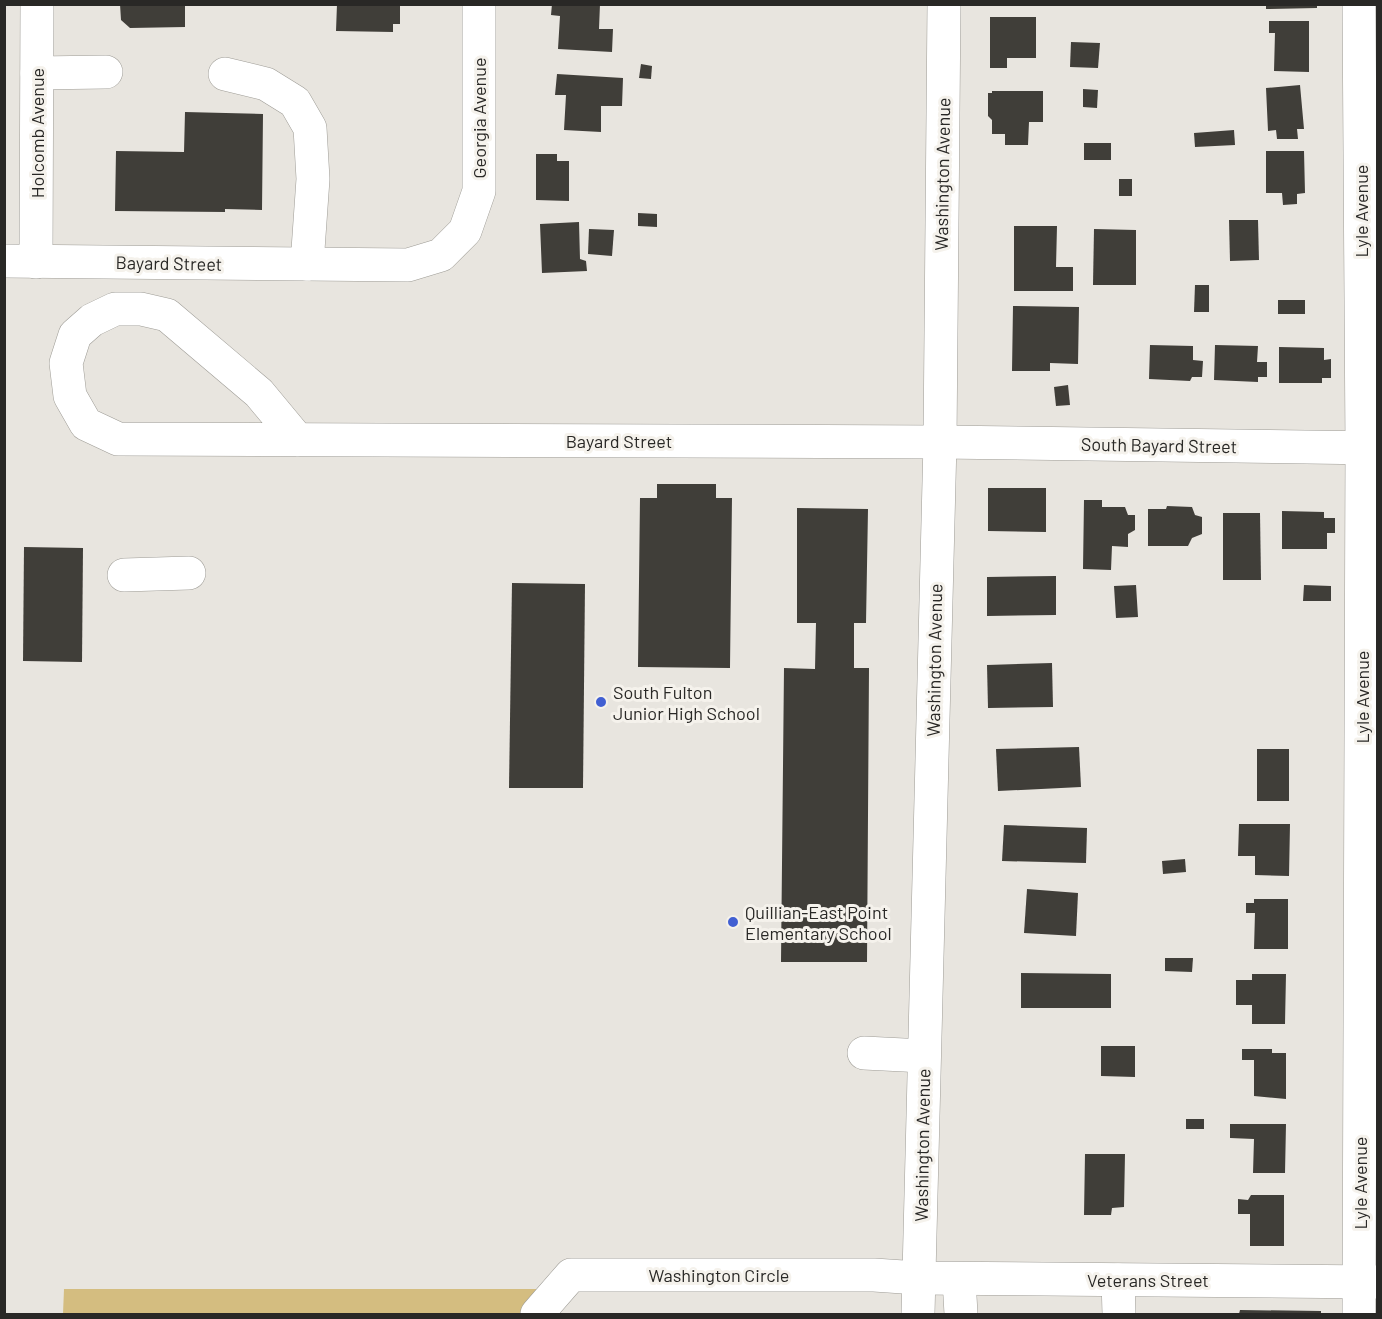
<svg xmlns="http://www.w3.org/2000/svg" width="1382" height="1319" font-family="Barlow,sans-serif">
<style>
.green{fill:#d4bd80}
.building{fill:#403e39}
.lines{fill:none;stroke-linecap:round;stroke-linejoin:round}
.minor-casing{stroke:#9e9c96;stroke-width:34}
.minor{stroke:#fff;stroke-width:33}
.poi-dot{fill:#415fd2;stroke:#f5f2ec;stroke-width:2}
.labels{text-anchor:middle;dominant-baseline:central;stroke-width:6;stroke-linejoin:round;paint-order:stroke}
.street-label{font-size:18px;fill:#292826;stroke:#f5f2ec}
.poi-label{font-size:18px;fill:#292826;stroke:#f5f2ec;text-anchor:start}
</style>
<rect width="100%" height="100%" fill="#e8e5df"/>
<path class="green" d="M 64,1289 L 551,1289 L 540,1314 L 63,1314 Z"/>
<g class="building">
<path d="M 120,4 L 185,4 L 185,27 L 130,28 L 121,20 Z"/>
<path d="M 337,4 L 400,4 L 400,24 L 393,24 L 393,32 L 336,31 Z"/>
<path d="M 552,4 L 600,4 L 599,29 L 613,29 L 612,52 L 558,49 L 560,16 L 551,15 Z"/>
<path d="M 1266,4 L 1317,4 L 1317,8 L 1266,9 Z"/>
<path d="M 990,17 L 1036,17 L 1036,58 L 1007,58 L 1007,68 L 990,68 Z"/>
<path d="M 1269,21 L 1309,21 L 1309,72 L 1274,71 L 1275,33 L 1269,33 Z"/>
<path d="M 1071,42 L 1100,43 L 1098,68 L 1070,67 Z"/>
<path d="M 641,64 L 652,66 L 651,79 L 639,78 Z"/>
<path d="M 557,74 L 623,78 L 622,106 L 601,106 L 601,132 L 564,130 L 566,95 L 555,95 Z"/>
<path d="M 1300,85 L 1304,129 L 1297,129 L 1298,139 L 1277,139 L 1276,130 L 1268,131 L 1266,88 Z"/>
<path d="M 1083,89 L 1098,90 L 1097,108 L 1083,107 Z"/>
<path d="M 992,91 L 1043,91 L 1043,122 L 1029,122 L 1028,145 L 1005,145 L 1005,134 L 992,134 L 992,120 L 988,116 L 988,93 L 992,93 Z"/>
<path d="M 185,112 L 263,114 L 262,210 L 225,209 L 225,212 L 115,211 L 116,151 L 184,152 Z"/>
<path d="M 1234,130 L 1235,145 L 1195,147 L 1194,133 Z"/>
<rect x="1084" y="143" width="27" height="17"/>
<path d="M 1266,151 L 1304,151 L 1305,193 L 1297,194 L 1297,204 L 1283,205 L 1282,193 L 1266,193 Z"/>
<path d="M 536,154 L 557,154 L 557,161 L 569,161 L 569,201 L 536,200 Z"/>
<rect x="1119" y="179" width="13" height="17"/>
<path d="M 638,213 L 657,214 L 657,227 L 638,226 Z"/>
<path d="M 1229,220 L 1258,220 L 1259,260 L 1230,261 Z"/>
<path d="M 579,222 L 580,259 L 586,261 L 587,271 L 542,273 L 540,224 Z"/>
<path d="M 1014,226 L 1057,226 L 1056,267 L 1073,267 L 1073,291 L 1014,291 Z"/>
<path d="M 589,229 L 614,230 L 612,256 L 588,254 Z"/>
<path d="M 1094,229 L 1136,230 L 1136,285 L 1093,285 Z"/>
<path d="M 1195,285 L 1209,285 L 1209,312 L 1194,312 Z"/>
<rect x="1278" y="300" width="27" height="14"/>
<path d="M 1013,306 L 1079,307 L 1078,364 L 1050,363 L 1050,371 L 1012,371 Z"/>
<path d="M 1150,345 L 1193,346 L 1193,360 L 1203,361 L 1202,377 L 1192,377 L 1190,381 L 1149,379 Z"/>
<path d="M 1215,345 L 1258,346 L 1257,362 L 1267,362 L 1267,377 L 1258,377 L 1258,382 L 1214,380 Z"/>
<path d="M 1279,347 L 1324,348 L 1324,360 L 1331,359 L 1331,378 L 1322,378 L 1322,383 L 1279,383 Z"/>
<path d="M 1068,385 L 1070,405 L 1056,406 L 1054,387 Z"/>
<path d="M 657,484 L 716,484 L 716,498 L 732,498 L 730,668 L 638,667 L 640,498 L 657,498 Z"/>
<path d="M 988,488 L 1046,488 L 1046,532 L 988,531 Z"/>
<path d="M 1084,500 L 1102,500 L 1102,507 L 1125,507 L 1128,515 L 1135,515 L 1135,530 L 1128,534 L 1128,547 L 1112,546 L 1111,570 L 1083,569 Z"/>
<path d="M 1167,506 L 1192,507 L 1195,515 L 1202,517 L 1202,534 L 1192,538 L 1188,546 L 1148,546 L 1148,509 L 1166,509 Z"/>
<path d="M 797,508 L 868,509 L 866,623 L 854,623 L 854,668 L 869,668 L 867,962 L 781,962 L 784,668 L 815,669 L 816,623 L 797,623 Z"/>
<path d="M 1282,511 L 1324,512 L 1324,518 L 1335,518 L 1335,533 L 1327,533 L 1327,549 L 1282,549 Z"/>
<path d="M 1223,513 L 1260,513 L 1261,580 L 1223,580 Z"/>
<path d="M 24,547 L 83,548 L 82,662 L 23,661 Z"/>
<path d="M 1056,576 L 1056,615 L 987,616 L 987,577 Z"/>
<path d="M 512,583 L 585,584 L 583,788 L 509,788 Z"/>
<path d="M 1136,585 L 1138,617 L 1116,618 L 1114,586 Z"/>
<path d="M 1304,585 L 1331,586 L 1331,601 L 1303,601 Z"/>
<path d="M 1052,663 L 1053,707 L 988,708 L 987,665 Z"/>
<path d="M 1079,747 L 1081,787 L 998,791 L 996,749 Z"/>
<rect x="1257" y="749" width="32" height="52"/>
<path d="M 1239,824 L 1290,824 L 1289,876 L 1255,875 L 1255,856 L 1238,856 Z"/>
<path d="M 1004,825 L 1087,828 L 1086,863 L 1002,861 Z"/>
<path d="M 1185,859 L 1186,872 L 1163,874 L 1162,861 Z"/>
<path d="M 1027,889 L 1078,893 L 1076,936 L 1024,933 Z"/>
<path d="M 1254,899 L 1288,899 L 1288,949 L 1254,949 L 1255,913 L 1246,913 L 1246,903 L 1254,903 Z"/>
<path d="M 1165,958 L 1193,958 L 1192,972 L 1165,971 Z"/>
<path d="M 1021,973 L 1111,974 L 1111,1008 L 1021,1008 Z"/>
<path d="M 1252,974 L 1286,974 L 1285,1024 L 1252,1024 L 1252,1005 L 1236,1005 L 1236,980 L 1252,980 Z"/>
<path d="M 1101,1046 L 1135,1046 L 1135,1077 L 1101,1076 Z"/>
<path d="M 1242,1049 L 1272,1049 L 1272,1053 L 1286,1053 L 1286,1099 L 1254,1096 L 1254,1060 L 1242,1060 Z"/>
<rect x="1186" y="1119" width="18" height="10"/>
<path d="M 1230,1124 L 1286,1124 L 1285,1173 L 1253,1173 L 1254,1139 L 1230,1138 Z"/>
<path d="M 1085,1154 L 1125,1154 L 1124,1207 L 1112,1208 L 1111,1215 L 1084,1215 Z"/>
<path d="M 1251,1195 L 1284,1195 L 1284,1246 L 1250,1246 L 1250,1214 L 1238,1214 L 1238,1199 L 1248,1200 Z"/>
<path d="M 1240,1310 L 1321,1311 L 1321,1314 L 1239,1314 Z"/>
</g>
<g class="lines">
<g class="minor-casing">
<g id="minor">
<path d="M 1359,4 L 1362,448 L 1359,1314"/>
<path d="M 37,73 L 106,72"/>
<path d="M 225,74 L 266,84 L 295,102 L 310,128 L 313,179 L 307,264"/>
<path d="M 4,261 L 408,265 L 441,255 L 465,231 L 479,191 L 479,4"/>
<path d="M 36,262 L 37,4"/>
<path d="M 298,440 L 259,393 L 167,315 L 141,309 L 115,309 L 92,320 L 75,335 L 66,363 L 70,396 L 86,424 L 118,439 L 940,442 L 1378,448"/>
<path d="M 124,575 L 189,573"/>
<path d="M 864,1053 L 924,1056"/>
<path d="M 959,1279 L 961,1314"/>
<path d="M 1118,1280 L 1119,1314"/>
<path d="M 537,1314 L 571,1275 L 874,1275 L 918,1278 L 1378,1282"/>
<path d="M 918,1314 L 940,442 L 944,4"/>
</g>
</g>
<use href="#minor" class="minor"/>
</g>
<g class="poi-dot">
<circle cx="601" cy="702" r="6"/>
<circle cx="733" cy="922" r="6"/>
</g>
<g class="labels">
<g class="street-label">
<text transform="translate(479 118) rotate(-90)">Georgia Avenue</text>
<text transform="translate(37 133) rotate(-90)">Holcomb Avenue</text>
<text transform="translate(942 174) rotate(-89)">Washington Avenue</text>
<text transform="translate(1361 211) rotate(-90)">Lyle Avenue</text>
<text transform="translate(169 263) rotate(1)">Bayard Street</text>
<text x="619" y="441">Bayard Street</text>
<text transform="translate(1159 445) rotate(1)">South Bayard Street</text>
<text transform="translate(934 660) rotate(-89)">Washington Avenue</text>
<text transform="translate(1362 697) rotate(-90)">Lyle Avenue</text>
<text transform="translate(922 1145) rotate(-89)">Washington Avenue</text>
<text transform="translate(1360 1183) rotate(-90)">Lyle Avenue</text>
<text x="719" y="1275">Washington Circle</text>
<text x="1148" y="1280">Veterans Street</text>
</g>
<g class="poi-label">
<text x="613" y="692">South Fulton<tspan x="613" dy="21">Junior High School</tspan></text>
<text x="745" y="912">Quillian-East Point<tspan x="745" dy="21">Elementary School</tspan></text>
</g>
</g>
<rect width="1382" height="1319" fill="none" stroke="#292826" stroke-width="12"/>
</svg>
